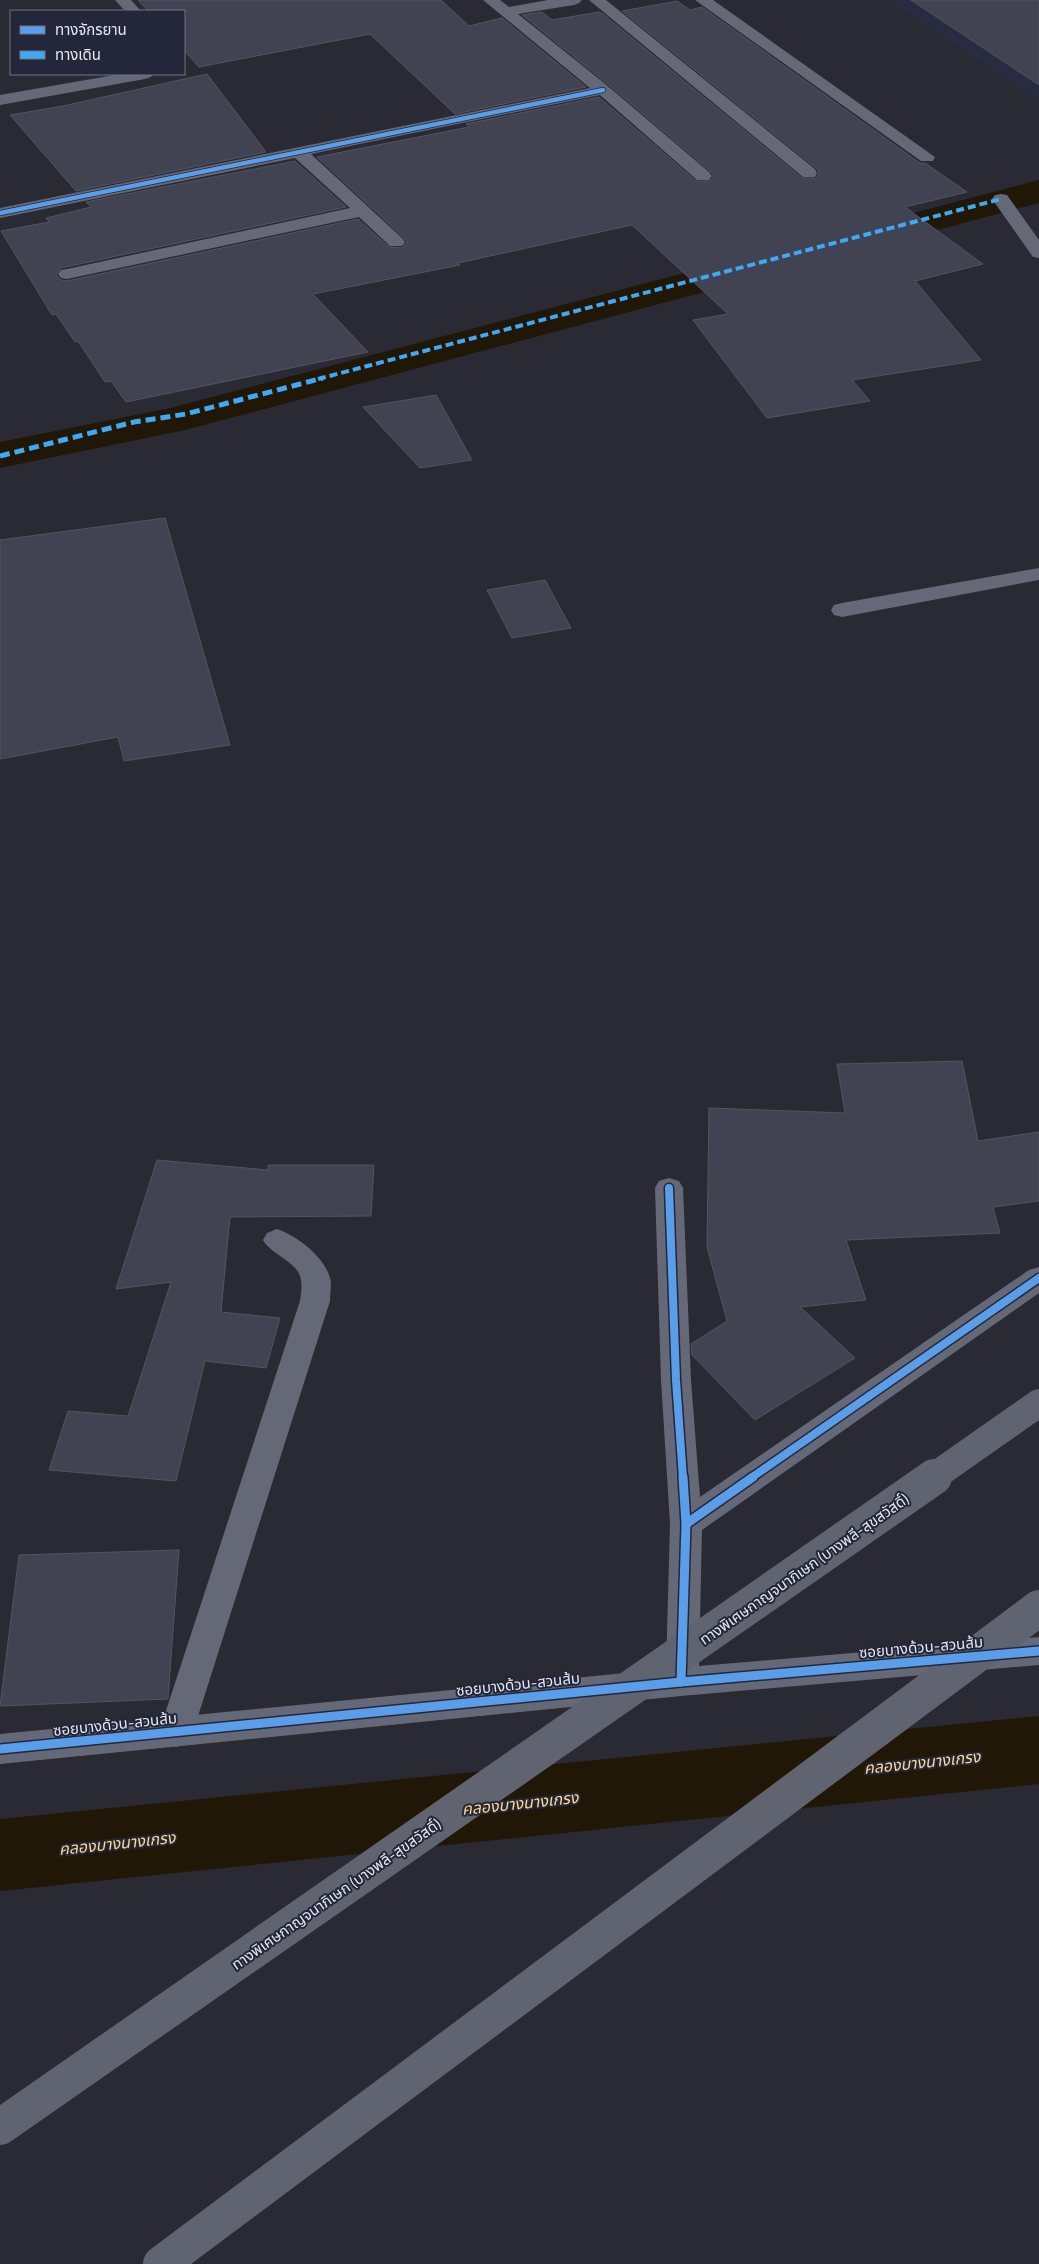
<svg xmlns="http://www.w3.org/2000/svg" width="1039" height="2264" font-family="'Titillium Web','Noto Sans Thai',sans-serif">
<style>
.built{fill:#282c41}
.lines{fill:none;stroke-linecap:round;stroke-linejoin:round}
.canal{fill:#201706;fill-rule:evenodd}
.building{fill:#424352;stroke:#53555d}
.lane{fill:#656877;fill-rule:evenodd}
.street{fill:#656877;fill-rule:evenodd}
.highway-bridge-far1{stroke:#606370;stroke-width:28}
.highway-bridge{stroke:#606370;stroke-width:36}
.quiet-far1{stroke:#3fa9f5;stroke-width:4;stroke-dasharray:8 4;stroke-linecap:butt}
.quiet{stroke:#3fa9f5;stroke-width:5;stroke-dasharray:10 5;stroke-linecap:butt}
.cycleway-far2-casing{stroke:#242739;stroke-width:6}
.cycleway-far1-casing{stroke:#242739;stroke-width:11}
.cycleway-casing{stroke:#242739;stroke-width:12}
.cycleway-far2{stroke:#5a9eea;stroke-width:4.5}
.cycleway-far1{stroke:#5a9eea;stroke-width:8}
.cycleway{stroke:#5a9eea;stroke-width:9}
.labels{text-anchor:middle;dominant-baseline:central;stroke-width:4;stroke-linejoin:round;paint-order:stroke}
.near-street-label{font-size:15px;fill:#e5e7f3;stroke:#242739}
.near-water-label{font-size:16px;font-style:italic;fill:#fed88b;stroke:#242739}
</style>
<rect width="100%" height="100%" fill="#292a34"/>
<path class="built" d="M 889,0 L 1039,0 L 1039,101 Z"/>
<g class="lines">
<g class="canal">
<path d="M 1039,180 L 1039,203 L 185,430 L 0,468 L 0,442 L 166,409 Z"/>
<path d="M 1039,1716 L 1039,1784 L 0,1891 L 0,1819 Z"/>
</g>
</g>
<g class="building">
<path d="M 138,0 L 441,0 L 469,26 L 502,18 L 586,87 L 455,114 L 370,34 L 199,67 L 184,50 L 184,11 L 148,11 Z"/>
<path d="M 911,0 L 1039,0 L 1039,85 Z"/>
<path d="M 677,1 L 690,10 L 702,7 L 920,163 L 925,163 L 967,192 L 905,207 L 983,264 L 915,281 L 981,360 L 852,380 L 870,401 L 767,418 L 693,320 L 728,314 L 632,225 L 458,263 L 460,265 L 313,294 L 368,352 L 126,402 L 111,381 L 105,382 L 78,341 L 75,342 L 56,314 L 52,315 L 1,231 L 49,222 L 46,218 L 91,207 L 86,202 L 295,161 L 346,207 L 61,268 L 56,275 L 61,280 L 67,281 L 358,219 L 389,247 L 402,248 L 407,242 L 403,237 L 317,157 L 469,127 L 466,124 L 599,97 L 696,181 L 710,181 L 714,176 L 710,171 L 610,86 L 522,15 L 542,12 L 552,20 L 599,12 L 603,14 L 802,178 L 817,178 L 819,172 L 816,168 L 622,11 Z"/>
<path d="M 207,74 L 266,152 L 76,191 L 10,115 L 63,106 Z"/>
<path d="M 436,395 L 472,460 L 420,468 L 363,407 Z"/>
<path d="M 165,518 L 230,745 L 124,761 L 118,737 L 0,759 L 0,540 Z"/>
<path d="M 545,580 L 571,628 L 512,638 L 487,590 Z"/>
<path d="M 962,1061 L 978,1141 L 1039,1132 L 1039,1201 L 993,1207 L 1000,1233 L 846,1240 L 866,1300 L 800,1307 L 855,1358 L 755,1420 L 692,1355 L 691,1344 L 727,1321 L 707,1247 L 709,1108 L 845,1113 L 837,1064 Z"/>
<path d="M 157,1160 L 268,1170 L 268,1165 L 374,1165 L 371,1216 L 230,1217 L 221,1312 L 280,1318 L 266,1368 L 205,1361 L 176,1481 L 49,1470 L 68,1411 L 128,1416 L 171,1282 L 116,1289 Z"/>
<path d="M 179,1550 L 168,1699 L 0,1706 L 19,1555 Z"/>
</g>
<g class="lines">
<g class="lane">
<path d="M 115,0 L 131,0 L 141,11 L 125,11 Z"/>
<path d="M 120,74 L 153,74 L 151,77 L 145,79 L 0,105 L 0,95 Z"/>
<path d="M 277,1229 C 297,1236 324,1256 330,1278 C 332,1284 330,1294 330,1301 L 193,1732 L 188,1743 L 176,1747 L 164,1743 L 159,1732 L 300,1301 C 301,1295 302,1287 301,1280 C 299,1262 271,1255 263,1240 L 267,1233 Z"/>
</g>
<g class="street">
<path d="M 483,0 L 500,0 L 509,7 L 548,0 L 582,0 L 579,3 L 574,5 L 518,14 L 609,87 L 709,172 L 712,176 L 709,180 L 697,180 L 600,95 L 311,154 L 402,238 L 405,242 L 402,246 L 390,246 L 359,217 L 67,279 L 61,278 L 58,274 L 61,270 L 67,269 L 350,208 L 295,158 L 0,218 L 0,208 L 590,88 Z"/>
<path d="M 589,0 L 606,0 L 815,169 L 817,173 L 815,177 L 803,177 Z"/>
<path d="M 695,0 L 713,0 L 935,157 L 933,161 L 921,161 Z"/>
<path d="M 1001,194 L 1007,195 L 1039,240 L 1039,258 L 1033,257 L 992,199 L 995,195 Z"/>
<path d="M 1039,568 L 1039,580 L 842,617 L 834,615 L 831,610 L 834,605 L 842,603 Z"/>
<path d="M 669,1178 L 679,1181 L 683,1188 L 691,1380 L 700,1497 L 1029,1270 L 1039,1267 L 1039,1293 L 702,1530 L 699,1666 L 1039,1637 L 1039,1665 L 681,1696 L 0,1764 L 0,1734 L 666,1669 L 670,1524 L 661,1380 L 655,1188 L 659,1181 Z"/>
</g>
<path class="highway-bridge-far1" d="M 932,1478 L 1039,1403"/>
<g class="highway-bridge">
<path d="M 0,2127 L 934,1477"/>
<path d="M 161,2264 L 1039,1608"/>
</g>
<path class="quiet-far1" d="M 318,379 L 1001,199"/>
<path class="quiet" d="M 0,456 L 134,422 L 186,414 L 323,378"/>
<g class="cycleway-far2-casing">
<path id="cycleway-far2" d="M 0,213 L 603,90"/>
</g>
<g class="cycleway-far1-casing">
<g id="cycleway-far1">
<path d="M 669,1188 L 676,1380 L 683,1478"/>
<path d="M 751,1478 L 1039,1278"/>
</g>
</g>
<g class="cycleway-casing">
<g id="cycleway">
<path d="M 686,1524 L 753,1477"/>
<path d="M 681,1682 L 686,1524 L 683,1477"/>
<path d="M 0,1749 L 681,1682 L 1039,1651"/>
</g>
</g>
<use href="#cycleway-far2" class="cycleway-far2"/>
<use href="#cycleway-far1" class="cycleway-far1"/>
<use href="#cycleway" class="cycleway"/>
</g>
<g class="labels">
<g class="near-street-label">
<text transform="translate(804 1569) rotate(-35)">ทางพิเศษกาญจนาภิเษก (บางพลี-สุขสวัสดิ์)</text>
<text transform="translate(921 1647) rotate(-5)">ซอยบางด้วน-สวนส้ม</text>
<text transform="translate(518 1684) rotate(-6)">ซอยบางด้วน-สวนส้ม</text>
<text transform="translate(115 1724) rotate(-6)">ซอยบางด้วน-สวนส้ม</text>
<text transform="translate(336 1894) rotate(-35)">ทางพิเศษกาญจนาภิเษก (บางพลี-สุขสวัสดิ์)</text>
</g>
<g class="near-water-label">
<text transform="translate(922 1762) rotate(-6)">คลองบางนางเกรง</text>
<text transform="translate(520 1803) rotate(-6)">คลองบางนางเกรง</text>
<text transform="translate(117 1843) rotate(-6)">คลองบางนางเกรง</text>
</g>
</g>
<rect x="10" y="10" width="175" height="65" fill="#242739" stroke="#717483"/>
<rect x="20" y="26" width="25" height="8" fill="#5a9eea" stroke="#717483"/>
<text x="55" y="35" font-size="15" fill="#e5e7f3">ทางจักรยาน</text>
<rect x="20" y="51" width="25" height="8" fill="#3fa9f5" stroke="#717483"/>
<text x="55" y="60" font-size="15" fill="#e5e7f3">ทางเดิน</text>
</svg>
